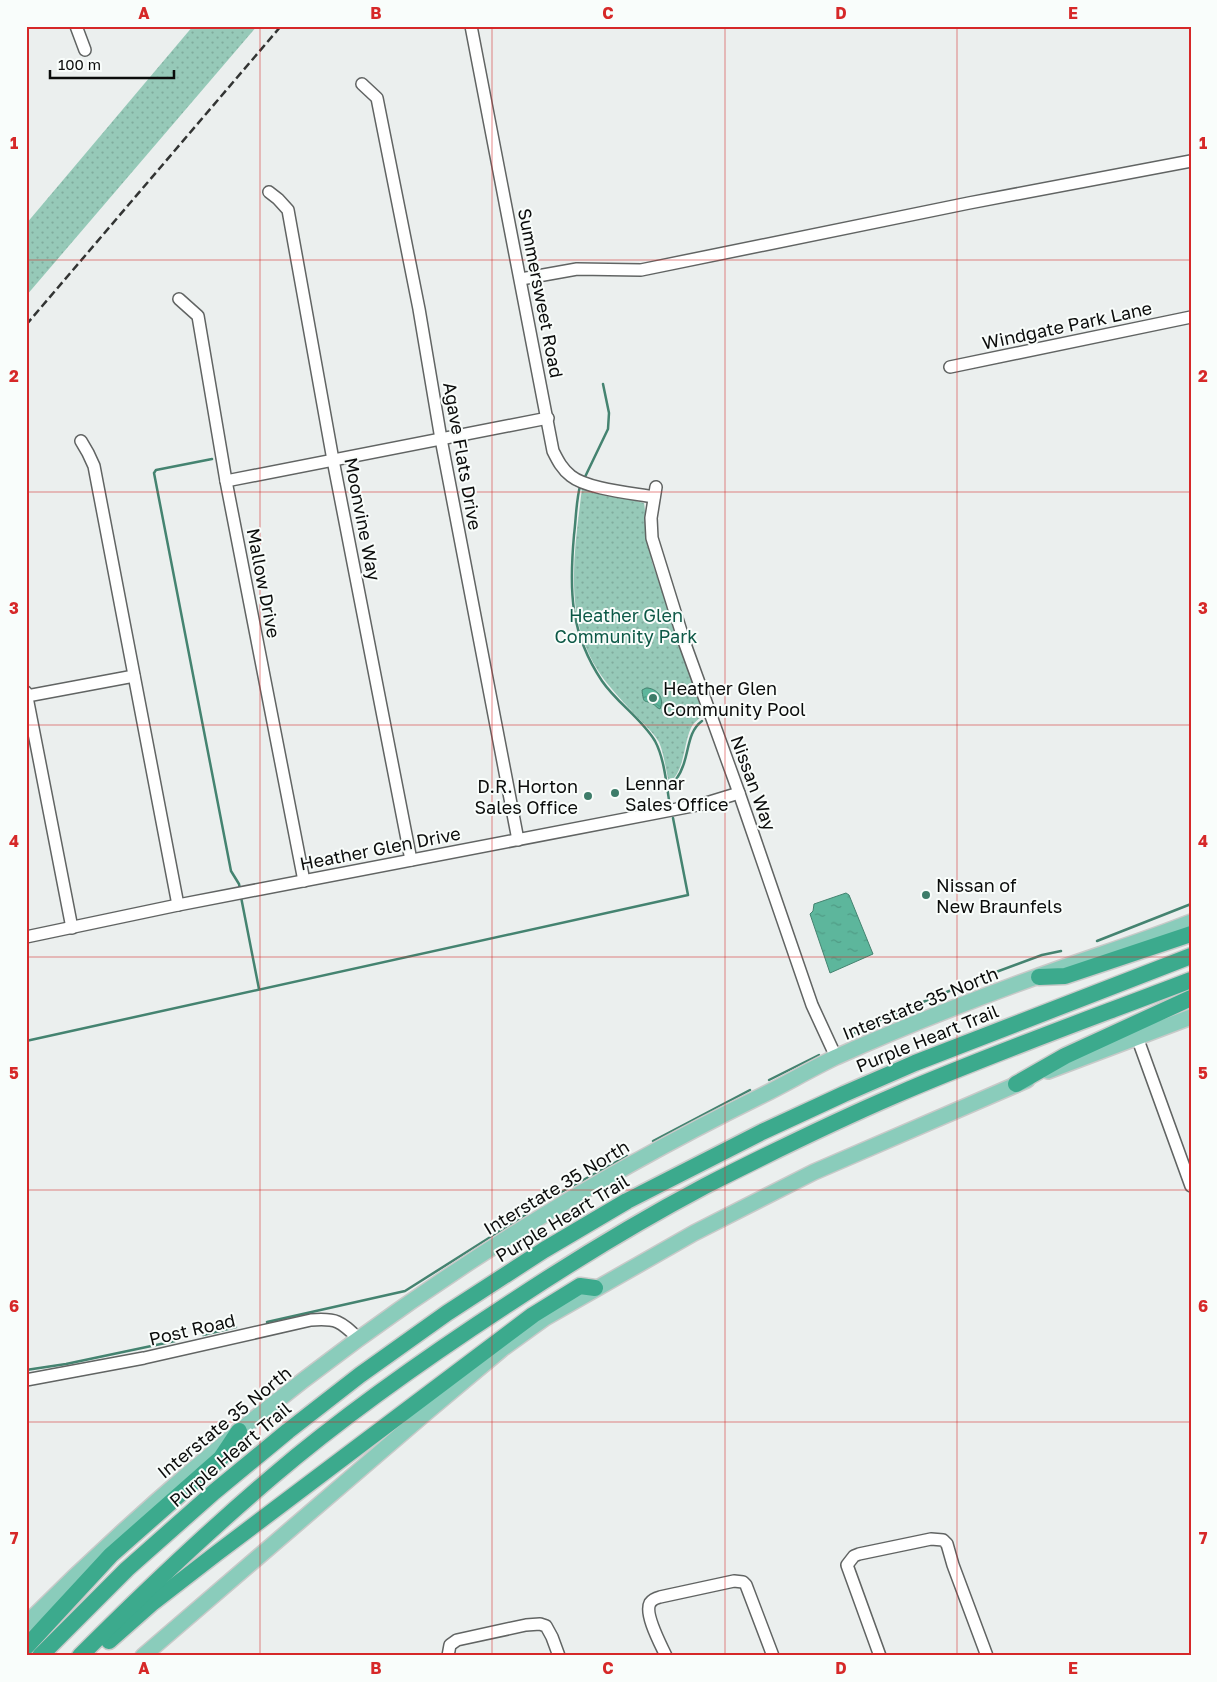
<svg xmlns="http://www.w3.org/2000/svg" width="1217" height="1682" font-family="'Golos Text',sans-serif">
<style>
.green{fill:url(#green-dots)}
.water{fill:url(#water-ripples);stroke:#448370}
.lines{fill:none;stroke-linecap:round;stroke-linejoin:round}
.stream{stroke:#448370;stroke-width:2.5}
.minor-casing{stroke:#616463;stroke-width:14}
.major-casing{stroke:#c9cac9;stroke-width:18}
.highway-casing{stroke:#c9cac9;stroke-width:19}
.minor{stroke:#fff;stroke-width:11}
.major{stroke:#8accbb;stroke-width:15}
.highway{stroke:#3caa8d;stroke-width:16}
.rail{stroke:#323433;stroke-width:2.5;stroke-dasharray:8 4;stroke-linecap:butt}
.grid{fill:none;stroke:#d62828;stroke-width:1;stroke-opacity:0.55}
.poi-dot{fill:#3d7c69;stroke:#f9fdfb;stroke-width:2}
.labels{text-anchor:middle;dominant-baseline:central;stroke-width:4;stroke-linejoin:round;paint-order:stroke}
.street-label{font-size:18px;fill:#0b0c0b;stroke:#f9fdfb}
.park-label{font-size:18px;fill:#0c5846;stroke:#f9fdfb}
.poi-label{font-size:18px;fill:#0b0c0b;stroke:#f9fdfb;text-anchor:start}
.neatline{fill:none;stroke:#d62828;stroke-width:2}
.grid-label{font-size:16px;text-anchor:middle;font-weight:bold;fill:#d62828}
</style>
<defs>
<pattern id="green-dots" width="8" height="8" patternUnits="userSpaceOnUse" patternTransform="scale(1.25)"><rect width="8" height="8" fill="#96c9b8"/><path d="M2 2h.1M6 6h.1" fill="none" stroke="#80ab9d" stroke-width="1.8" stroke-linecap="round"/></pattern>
<pattern id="water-ripples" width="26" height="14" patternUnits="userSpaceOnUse" patternTransform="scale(1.25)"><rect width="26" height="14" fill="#5db69c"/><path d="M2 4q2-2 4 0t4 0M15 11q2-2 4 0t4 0" fill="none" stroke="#509b85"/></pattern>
</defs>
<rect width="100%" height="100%" fill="#ebefee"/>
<g class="green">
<path d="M 193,26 L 257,26 L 26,296 L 26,224 Z"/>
<path d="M 582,488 L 644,503 L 652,562 L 705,714 C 700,718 694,722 691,728 C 683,745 685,771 669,783 C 666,770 664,754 659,742 C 655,735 648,728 642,722 C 630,709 617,696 606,682 C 561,623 574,557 582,488 Z"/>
</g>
<g class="water">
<path d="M 646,688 C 657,688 665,698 660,709 C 657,708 655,705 653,704 C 643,699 644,705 642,690 Z"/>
<path d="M 846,893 L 849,895 L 873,954 L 830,973 L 810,914 L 813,911 L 814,904 Z"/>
</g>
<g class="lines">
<g class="stream">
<path d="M 212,459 L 156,470 L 154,473 L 231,871 L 239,884 L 240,889"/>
<path d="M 584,479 L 608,429 L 609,413 L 603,384"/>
<path d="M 580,486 C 576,502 576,519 574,535 C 569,591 570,633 602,681 C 617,703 641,718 655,741 C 664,758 666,781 669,800"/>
<path d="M 667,789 C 674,783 680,775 683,766 C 689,751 688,731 702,721"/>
<path d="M 241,897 L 259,989"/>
<path d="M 1097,941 L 1191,904"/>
<path d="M 988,975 L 1042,955 L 1061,951"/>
<path d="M 966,984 L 975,981"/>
<path d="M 855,1033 L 859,1029 L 961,986"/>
<path d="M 26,1041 L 688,895 L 673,818"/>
<path d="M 769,1080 L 819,1055"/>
<path d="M 653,1141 L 750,1090"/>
<path d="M 554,1196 L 627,1156"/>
<path d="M 267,1322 L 405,1291 L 530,1212"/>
<path d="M 203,1335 L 236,1327"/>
<path d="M 26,1370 L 66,1364 L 175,1341"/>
</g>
<g class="minor-casing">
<g id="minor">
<path d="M 76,26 L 85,50"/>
<path d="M 471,26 L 553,451 C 558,461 562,469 571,476 C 587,489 632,493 654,497"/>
<path d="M 362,84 L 377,98 L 419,309 L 441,439 L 518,840"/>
<path d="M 269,192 L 278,199 L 288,210 L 333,460 L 411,860"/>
<path d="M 521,279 L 577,269 L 641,270 L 969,203 L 1191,161"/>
<path d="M 179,299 L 198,316 L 226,481 L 304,881"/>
<path d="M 950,367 L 1191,317"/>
<path d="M 81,441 L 88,453 L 94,466 L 178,905"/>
<path d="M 226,481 L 548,418"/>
<path d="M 656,487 L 651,518 L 652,538 L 685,644 L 739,793 L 812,1005 L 836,1057"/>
<path d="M 26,692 L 72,928"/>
<path d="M 27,696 L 134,676"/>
<path d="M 26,937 L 178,905 L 703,804 L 739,793"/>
<path d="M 1137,1037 L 1191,1186"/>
<path d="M 26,1380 L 144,1358 L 311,1320 C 337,1318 340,1321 359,1339"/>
<path d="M 448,1656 L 450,1645 L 457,1640 L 526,1625 L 540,1624 L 546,1626 L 552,1637 L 559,1656"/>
<path d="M 666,1656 C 661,1645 644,1614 650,1603 C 652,1600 656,1598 660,1597 L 734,1581 L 743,1582 L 746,1585 L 773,1656"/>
<path d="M 880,1656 L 847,1565 L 854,1556 L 859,1554 L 931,1539 L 943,1540 L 947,1544 L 953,1565 L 987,1656"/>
</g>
</g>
<g class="major-casing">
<g id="major">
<path d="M 1048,1071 L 1191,1017"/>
<path d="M 26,1624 C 241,1409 489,1229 763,1095 C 787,1083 811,1069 836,1057 C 909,1024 985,995 1061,968 C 1104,953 1148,939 1191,922"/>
<path d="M 143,1656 L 427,1412 L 502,1349 L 545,1318 L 694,1233 L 814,1172 L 1027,1080"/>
</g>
</g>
<g class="highway-casing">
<g id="highway">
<path d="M 1039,977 L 1065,976 L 1191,934"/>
<path d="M 1016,1084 L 1065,1056 L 1191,998"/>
<path d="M 109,1641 L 151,1604 L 217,1553 L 533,1315 L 580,1286 L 595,1288"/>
<path d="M 26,1647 L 111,1555 L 221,1458 L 239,1431"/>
<path d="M 40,1656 L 127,1569 L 214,1492 L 288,1431 L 360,1375 L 447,1313 L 544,1250 L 627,1201 L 762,1132 L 844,1094 L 915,1063 L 1191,956"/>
<path d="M 80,1656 C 142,1594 206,1533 273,1476 C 348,1412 430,1355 513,1301 C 575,1260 639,1221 705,1186 C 768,1154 831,1123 896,1095 C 993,1053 1092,1018 1191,980"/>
</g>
</g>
<use href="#minor" class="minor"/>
<use href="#major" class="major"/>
<use href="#highway" class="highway"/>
<path class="rail" d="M 26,325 L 281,26"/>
</g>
<path class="grid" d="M 260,26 L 260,1656M 492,26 L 492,1656M 725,26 L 725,1656M 957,26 L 957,1656M 26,260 L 1191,260M 26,492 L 1191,492M 26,725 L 1191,725M 26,957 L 1191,957M 26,1190 L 1191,1190M 26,1422 L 1191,1422"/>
<g class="poi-dot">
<circle cx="653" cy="698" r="5"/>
<circle cx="615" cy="793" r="5"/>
<circle cx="588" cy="796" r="5"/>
<circle cx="926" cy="895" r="5"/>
</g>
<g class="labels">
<g class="street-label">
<text transform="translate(541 293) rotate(79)">Summersweet Road</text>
<text transform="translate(1067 325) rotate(-12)">Windgate Park Lane</text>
<text transform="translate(463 456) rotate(80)">Agave Flats Drive</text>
<text transform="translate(363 519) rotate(79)">Moonvine Way</text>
<text transform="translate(264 583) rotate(79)">Mallow Drive</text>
<text transform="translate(754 783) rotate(70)">Nissan Way</text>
<text transform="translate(380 848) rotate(-11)">Heather Glen Drive</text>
<text transform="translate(920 1003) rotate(-22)">Interstate 35 North</text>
<text transform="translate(927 1038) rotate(-22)">Purple Heart Trail</text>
<text transform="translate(556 1187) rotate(-31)">Interstate 35 North</text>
<text transform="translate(562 1218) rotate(-31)">Purple Heart Trail</text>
<text transform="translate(192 1329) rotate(-13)">Post Road</text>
<text transform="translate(224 1422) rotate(-39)">Interstate 35 North</text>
<text transform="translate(230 1454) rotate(-40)">Purple Heart Trail</text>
</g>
<g class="park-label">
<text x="626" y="615">Heather Glen<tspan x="626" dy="21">Community Park</tspan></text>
</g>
<g class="poi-label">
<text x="663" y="688">Heather Glen<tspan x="663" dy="21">Community Pool</tspan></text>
<text x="625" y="783">Lennar<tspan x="625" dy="21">Sales Office</tspan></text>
<text x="578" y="786" text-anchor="end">D.R. Horton<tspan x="578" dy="21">Sales Office</tspan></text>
<text x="936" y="885">Nissan of<tspan x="936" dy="21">New Braunfels</tspan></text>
</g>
</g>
<rect width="1217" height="1682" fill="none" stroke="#f9fdfb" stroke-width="55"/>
<path d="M50 70v8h124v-8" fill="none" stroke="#0b0c0b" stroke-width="2.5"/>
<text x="58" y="70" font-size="15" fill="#0b0c0b" stroke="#f9fdfb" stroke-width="4" paint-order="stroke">100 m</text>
<rect x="28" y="28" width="1162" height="1626" class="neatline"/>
<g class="grid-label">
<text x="144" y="19">A</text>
<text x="376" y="19">B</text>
<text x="608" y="19">C</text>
<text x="841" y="19">D</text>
<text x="1073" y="19">E</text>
<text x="14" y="149">1</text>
<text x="1203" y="149">1</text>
<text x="14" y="382">2</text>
<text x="1203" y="382">2</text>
<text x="14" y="614">3</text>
<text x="1203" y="614">3</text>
<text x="14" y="847">4</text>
<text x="1203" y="847">4</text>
<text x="14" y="1079">5</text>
<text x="1203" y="1079">5</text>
<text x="14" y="1312">6</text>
<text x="1203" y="1312">6</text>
<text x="14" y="1544">7</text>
<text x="1203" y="1544">7</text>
<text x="144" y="1674">A</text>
<text x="376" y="1674">B</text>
<text x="608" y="1674">C</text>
<text x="841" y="1674">D</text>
<text x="1073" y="1674">E</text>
</g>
</svg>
